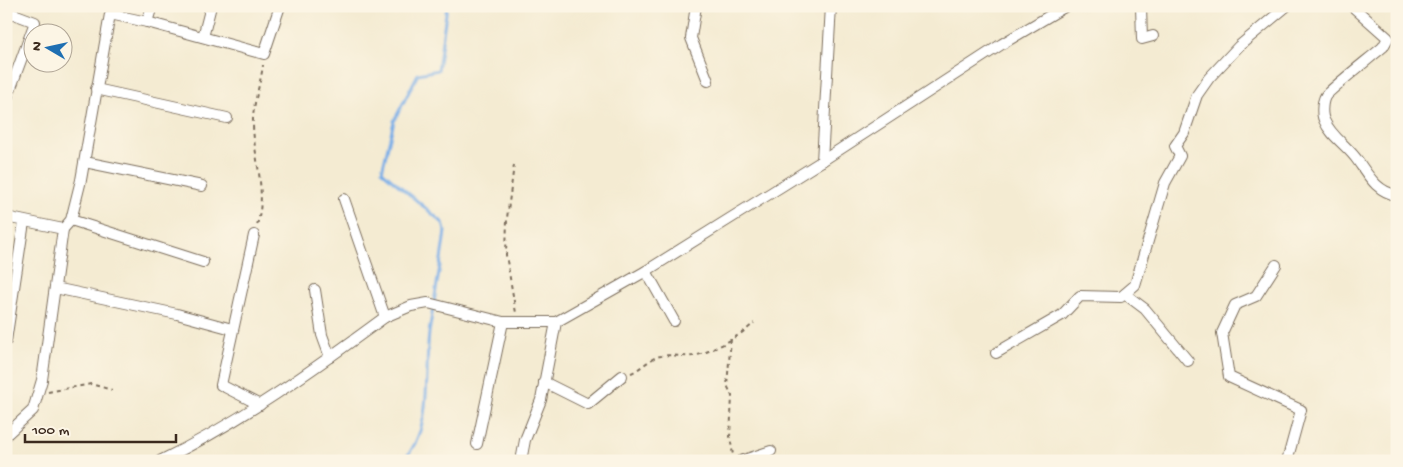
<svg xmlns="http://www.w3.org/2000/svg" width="1403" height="467" font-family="'Gochi Hand',sans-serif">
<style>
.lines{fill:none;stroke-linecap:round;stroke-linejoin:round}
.stream{stroke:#7aaee7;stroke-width:3}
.minor-casing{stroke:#7c6e5d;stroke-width:12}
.path{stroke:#7c6e5d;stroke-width:2;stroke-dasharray:4 4;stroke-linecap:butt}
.minor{stroke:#fff;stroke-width:10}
</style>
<rect width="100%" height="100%" fill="#fcf5e5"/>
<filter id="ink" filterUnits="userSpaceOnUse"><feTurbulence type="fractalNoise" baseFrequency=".02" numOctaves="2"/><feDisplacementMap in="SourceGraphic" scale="10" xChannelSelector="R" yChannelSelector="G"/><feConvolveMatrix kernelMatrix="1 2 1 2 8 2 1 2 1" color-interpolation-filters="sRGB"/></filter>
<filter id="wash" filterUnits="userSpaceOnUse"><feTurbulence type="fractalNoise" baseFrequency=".0096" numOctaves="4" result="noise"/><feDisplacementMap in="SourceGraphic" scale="20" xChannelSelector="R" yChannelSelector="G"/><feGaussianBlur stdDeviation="1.12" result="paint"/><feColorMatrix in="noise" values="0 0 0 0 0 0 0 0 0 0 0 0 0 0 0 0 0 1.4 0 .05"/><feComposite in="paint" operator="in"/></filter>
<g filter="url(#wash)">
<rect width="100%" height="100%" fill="#f4ebd2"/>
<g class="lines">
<path class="stream" d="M 403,461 C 434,428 424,375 429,333 C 434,299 441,265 445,231 L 443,223 L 382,171 L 394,121 L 418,74 L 438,70 L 447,6"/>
</g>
</g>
<g filter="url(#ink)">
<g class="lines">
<g class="minor-casing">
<g id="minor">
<path d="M 696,6 L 691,38 L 708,81"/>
<path d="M 1141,6 L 1142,39 L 1153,36"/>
<path d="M 1352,6 L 1388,38 L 1383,47 C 1365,62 1344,78 1327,94 C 1322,99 1321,113 1324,120 C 1331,137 1348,146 1358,161 C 1368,175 1377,192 1397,195"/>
<path d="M 6,11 L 35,22 L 6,101"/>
<path d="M 147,22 L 264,54 L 280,6"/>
<path d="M 203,37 L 211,6"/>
<path d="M 96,89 L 227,118"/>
<path d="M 822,161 L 831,6"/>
<path d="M 85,162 L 202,186"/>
<path d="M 344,199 L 385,317"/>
<path d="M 6,217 L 63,229 L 42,380 L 33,410 L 6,435"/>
<path d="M 71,220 L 203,262"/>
<path d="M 63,229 L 71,220 L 81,180 L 110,14 L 147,22 L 152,6"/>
<path d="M 254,235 L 221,385 L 260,405"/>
<path d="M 1276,265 L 1256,296 L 1235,305 L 1222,333 L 1229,377 L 1301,410 L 1287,461"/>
<path d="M 646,271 L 674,321"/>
<path d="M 55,288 L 177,314 L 232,329"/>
<path d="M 315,290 L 322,335 L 330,357"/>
<path d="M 1125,294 L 1145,309 L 1188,361"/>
<path d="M 6,341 L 24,222"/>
<path d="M 996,353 L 1062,315 L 1080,296 L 1121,297 L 1135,285 L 1165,183 L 1180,156 L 1175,146 L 1184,133 L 1197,95 L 1209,78 L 1239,46 L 1287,6"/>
<path d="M 544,382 L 588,404 L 622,376"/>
<path d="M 477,444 L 503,322"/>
<path d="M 160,461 C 240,422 313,370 385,317 L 411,306 L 428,303 L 503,322 L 556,322 L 646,271 L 822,161 L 1002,44 L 1066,6"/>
<path d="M 521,461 L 525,440 L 541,400 L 556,322"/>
<path d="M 741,461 L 771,451"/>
</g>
</g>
<g class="path">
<path d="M 514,165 L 507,218 L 506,255 L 516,313"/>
<path d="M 257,225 C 268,189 252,154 253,118 C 254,100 261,82 263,65"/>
<path d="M 731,339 L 727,385 L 732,396 L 730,437 L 733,455"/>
<path d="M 631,373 C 641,369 651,357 661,356 C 671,354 683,357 693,356 C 710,353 742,335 754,323"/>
<path d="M 48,392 L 91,384 L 112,390"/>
</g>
<use href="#minor" class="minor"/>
</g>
</g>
<rect width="1403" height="467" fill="none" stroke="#fcf5e5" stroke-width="25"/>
<g transform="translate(48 48) rotate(279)"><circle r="24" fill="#fcf5e5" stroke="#afa495"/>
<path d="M0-4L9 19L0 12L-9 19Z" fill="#1f6fb2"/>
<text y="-8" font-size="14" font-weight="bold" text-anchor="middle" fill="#3b2a1e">N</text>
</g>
<path d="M25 434v8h151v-8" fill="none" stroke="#3b2a1e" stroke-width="2.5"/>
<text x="32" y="434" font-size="15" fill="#3b2a1e" stroke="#fcf5e5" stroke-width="4" paint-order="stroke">100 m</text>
</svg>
